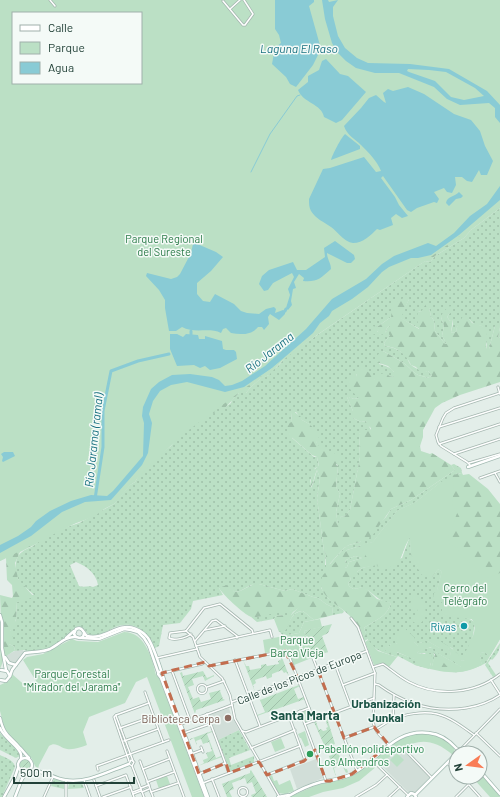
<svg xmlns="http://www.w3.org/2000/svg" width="500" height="797" font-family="Barlow,sans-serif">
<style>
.built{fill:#d1ded8}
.grass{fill:url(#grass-dots);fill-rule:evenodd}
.forest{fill:url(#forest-firs);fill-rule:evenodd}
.park{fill:#bbe0c5;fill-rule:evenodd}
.garden{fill:url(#garden-furrows)}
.water{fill:#89cbd5;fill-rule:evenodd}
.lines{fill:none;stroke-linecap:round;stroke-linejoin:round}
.stream{stroke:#89cbd5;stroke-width:1}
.river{stroke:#89cbd5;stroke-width:3}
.street-casing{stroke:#a5b7b0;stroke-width:3}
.secondary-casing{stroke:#a1bab1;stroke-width:4}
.street{stroke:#fff;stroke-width:1.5}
.secondary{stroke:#fff;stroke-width:2.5}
.marked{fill:none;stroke:#c36d4e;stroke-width:3;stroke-dasharray:8 5;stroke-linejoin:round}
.culture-dot{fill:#0f9aa8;stroke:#f4faf7;stroke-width:1.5}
.education-dot{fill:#8d6e63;stroke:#f4faf7;stroke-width:1.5}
.leisure-dot{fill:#2e9e5b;stroke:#f4faf7;stroke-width:1.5}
.labels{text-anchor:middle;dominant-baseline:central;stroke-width:3;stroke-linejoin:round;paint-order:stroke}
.park-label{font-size:11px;fill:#297a47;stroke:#f4faf7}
.culture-label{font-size:11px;fill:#0d838f;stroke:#f4faf7;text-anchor:end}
.street-label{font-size:11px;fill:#224138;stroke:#f4faf7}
.education-label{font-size:11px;fill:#785e54;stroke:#f4faf7;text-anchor:end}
.leisure-label{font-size:11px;fill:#27864d;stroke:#f4faf7;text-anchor:start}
.water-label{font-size:12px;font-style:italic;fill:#187180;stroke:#f4faf7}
.neighbourhood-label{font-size:12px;font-weight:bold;fill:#1c5446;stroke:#f4faf7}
.quarter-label{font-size:13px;font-weight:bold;fill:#1c5446;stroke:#f4faf7}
</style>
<defs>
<pattern id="grass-dots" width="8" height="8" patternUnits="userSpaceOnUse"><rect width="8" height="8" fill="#bbe0c5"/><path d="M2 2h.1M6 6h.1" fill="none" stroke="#a0c1aa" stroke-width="1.8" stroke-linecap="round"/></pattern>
<pattern id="forest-firs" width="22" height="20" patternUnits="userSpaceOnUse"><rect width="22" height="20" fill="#bbe0c5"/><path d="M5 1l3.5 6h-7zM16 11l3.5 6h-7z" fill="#a0c1aa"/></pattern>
<pattern id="garden-furrows" width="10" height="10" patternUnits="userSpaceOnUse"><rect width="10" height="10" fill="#bbe0c5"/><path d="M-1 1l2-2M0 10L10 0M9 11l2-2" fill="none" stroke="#a0c1aa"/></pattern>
</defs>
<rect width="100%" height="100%" fill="#e3eee9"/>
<g class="built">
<path d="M 17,650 L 23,650 L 24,653 L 21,655 L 16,664 L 10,662 L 5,656 Z"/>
<path d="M 229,708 L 231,715 L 239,730 L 218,740 L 209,715 Z"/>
<path d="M 401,748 L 430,777 L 415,793 L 409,793 L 380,764 Z"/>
<path d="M 316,759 L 323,778 L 297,789 L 290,769 Z"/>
</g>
<g class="grass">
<path d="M 500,208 L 500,337 L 498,338 L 500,327 L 495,326 L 489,349 L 486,349 L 487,345 L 482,326 L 475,325 L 469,319 L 460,323 L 456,329 L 457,331 L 453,333 L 451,332 L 453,324 L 453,320 L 450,321 L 447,317 L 453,308 L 441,317 L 444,326 L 442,336 L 447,344 L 445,344 L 435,331 L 434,321 L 431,316 L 429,308 L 421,312 L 418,311 L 420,329 L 400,318 L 409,299 L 391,317 L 377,327 L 372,327 L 376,332 L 379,331 L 379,335 L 386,332 L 387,328 L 390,325 L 390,335 L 384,343 L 385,346 C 393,347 400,350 406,356 C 408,358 408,361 410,364 C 414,368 423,372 428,371 L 432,376 L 427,378 C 424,376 421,376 418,375 C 414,373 409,367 405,364 C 398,359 390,355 383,351 L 379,364 C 386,366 392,367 395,374 L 393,377 L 389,376 L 375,380 L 356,374 L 357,376 L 356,377 L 358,396 L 359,398 L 354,399 L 349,397 L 347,397 L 353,411 L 353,418 L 361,422 L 366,421 L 371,430 L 359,434 L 360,457 L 350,510 L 344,517 L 341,516 L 340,523 L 338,526 L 336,512 L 340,494 L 336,487 L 338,466 L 329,452 L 318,446 L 309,424 L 302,420 L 296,412 L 291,413 L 292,422 L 292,438 L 314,457 L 317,457 L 319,467 L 315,468 L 310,481 L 311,488 C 314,482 315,476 317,470 L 320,478 L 317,498 L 324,551 L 326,555 L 325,565 L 330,564 L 344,548 L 349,545 L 360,542 L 386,517 L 391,509 L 411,500 L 455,470 L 451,465 L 454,464 L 461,468 L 462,473 L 456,474 L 452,478 L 440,483 L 416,502 L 397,511 L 373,542 L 347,550 L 321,588 L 328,598 L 344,611 L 343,613 L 333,615 L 332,607 L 326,604 L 318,598 L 313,597 L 292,589 L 285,591 L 259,584 L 251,585 L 240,591 L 234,592 L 233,590 L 219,588 L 223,595 L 193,601 L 191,609 L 180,623 L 163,625 L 159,646 L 153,649 C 149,632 135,621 118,626 C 107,630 99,638 88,634 L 83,628 L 79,626 L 76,627 L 63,640 L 46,650 L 34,652 L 23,650 L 14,651 L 15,647 L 9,644 L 10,631 L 16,620 L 17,602 L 20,601 L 24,595 L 34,595 C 29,590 21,585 18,579 C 15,571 14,557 22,552 C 28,547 36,547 40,539 L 67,527 L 79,523 L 114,504 L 130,485 L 135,482 L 143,468 L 171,446 L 174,442 L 174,434 L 215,408 L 217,400 L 223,409 L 231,403 L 232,400 L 239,393 L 246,393 L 250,388 L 261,378 L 269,375 L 272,370 L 277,367 L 288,355 L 425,261 L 430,262 L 435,256 L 464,238 L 471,230 ZM 76,562 C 86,566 96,573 98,585 L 93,587 C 89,585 84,588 79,586 L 70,565 Z"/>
<path d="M 410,536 L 411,554 L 418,568 L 432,577 L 438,569 L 442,571 L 437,591 L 442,602 L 444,616 C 453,616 470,616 475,623 L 472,641 L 465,655 L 465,660 L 463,661 L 460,660 L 452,648 L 426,640 L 440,648 L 448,648 L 450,651 L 451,655 L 448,657 L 462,666 L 461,667 L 432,650 C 436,656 434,660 432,666 L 430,666 L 431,663 L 425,653 L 418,654 L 417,652 L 424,649 L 432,647 L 421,642 L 418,646 L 414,642 L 398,643 L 396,644 L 391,644 L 390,646 L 385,648 L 415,659 L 415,665 L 398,656 L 397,657 C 386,653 375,652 368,640 C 366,637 366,632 364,628 C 375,620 387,617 391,603 C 376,602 372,589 362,588 C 360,587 356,589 353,589 L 349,586 L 348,583 L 350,581 L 351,577 L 356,577 L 357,572 L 362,568 L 402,558 Z"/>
<path d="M 355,556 L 362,558 L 349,562 L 347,567 L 345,568 L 345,563 L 346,560 Z"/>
<path d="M 296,607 L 300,607 L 293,612 L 291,615 L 284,615 L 276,616 L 274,619 L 257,622 L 250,616 L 258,617 L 272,611 L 290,611 Z"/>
<path d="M 303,611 L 314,620 L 304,622 L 299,633 L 283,636 L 280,632 L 284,632 C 290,622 291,612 303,611 Z"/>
<path d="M 500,643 C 500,651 497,655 492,660 L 491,659 L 488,663 L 496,675 L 493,677 L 485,665 Z"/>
<path d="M 481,652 L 486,653 L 490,656 L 486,663 L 482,665 L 480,659 Z"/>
<path d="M 239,730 L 250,750 L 229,758 L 231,765 L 254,756 L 254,762 L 230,771 L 218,740 Z"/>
<path d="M 0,733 C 5,740 19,747 20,756 L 16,758 L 0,750 Z"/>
<path d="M 0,755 C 6,758 14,760 15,767 L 2,797 L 0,797 Z"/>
<path d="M 54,779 L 64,782 L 64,789 L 51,786 Z"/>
<path d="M 81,781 L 84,788 L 68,789 L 69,783 Z"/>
</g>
<g class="forest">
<path d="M 500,200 L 500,208 L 471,230 L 464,238 L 435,256 L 430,262 L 425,261 L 421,263 L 410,266 L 379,284 L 346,309 L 334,315 L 322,324 L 319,333 L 284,359 L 269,375 L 260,379 L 250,388 L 246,393 L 239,393 L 223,410 L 221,411 L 220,408 L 221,403 L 229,397 L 228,394 L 224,394 L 217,400 L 215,408 L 217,412 L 204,415 L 182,434 L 174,434 L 172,429 L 179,430 L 183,429 L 188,421 L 191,422 L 193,421 L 192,417 L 194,415 L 199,413 L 199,410 L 195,410 L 191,413 L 187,414 L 182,420 L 183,409 L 186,409 L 186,406 L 183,406 L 162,418 L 158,427 L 160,431 L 153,439 L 155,445 L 149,460 L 151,462 L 143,468 L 135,482 L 130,485 L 117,501 L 108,504 C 100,517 81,521 67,526 C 58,530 49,538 40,539 L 38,543 L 20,552 L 15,563 L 18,579 L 34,597 L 28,599 L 26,595 L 24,595 L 24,601 L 17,602 C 16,611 18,625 10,631 L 13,637 L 13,642 L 9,644 L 15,647 L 14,651 L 3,658 L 2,664 L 0,669 L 1,621 L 0,595 L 12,598 L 13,596 L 12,585 L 7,580 L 6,558 L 0,561 L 0,553 L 31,536 L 62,512 L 85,502 L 111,500 L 142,465 L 148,453 L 152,423 L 149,414 L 153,401 L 160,391 L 171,385 L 187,383 L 225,392 L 244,387 L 272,368 L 313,333 L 320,323 L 329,316 L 332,311 L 352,299 L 368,287 L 382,272 L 389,267 L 411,258 L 418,258 L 431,255 L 459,235 ZM 171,388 L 183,388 L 184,393 L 182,393 L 180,397 L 176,398 L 174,395 L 171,398 L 168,402 L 167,400 L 162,399 C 162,393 168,393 171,388 Z"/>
<path d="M 404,298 L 409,299 L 401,318 L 419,329 L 417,319 L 418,311 L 421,312 L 426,304 L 429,308 L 431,316 L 434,321 L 435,331 L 445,344 L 447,344 L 442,336 L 444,326 L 441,317 L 443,312 L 450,306 L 453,308 L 452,312 L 449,314 L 447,317 L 450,321 L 453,319 L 451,332 L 453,333 L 457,331 L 456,329 L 463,316 L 467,316 L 472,323 L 482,326 L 487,332 L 486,349 L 489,349 L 495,326 L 498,323 L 500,327 L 498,338 L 500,337 L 500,382 L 460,395 L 442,403 L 435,408 L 423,430 L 423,437 L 420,446 L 421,451 L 430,454 L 432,453 L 451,465 L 455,470 L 411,500 L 391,509 L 372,536 L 360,542 L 349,545 L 344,548 L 326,568 L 326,555 L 324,551 L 317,498 L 320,478 L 317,470 C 314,476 314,483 310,488 L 312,471 L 319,466 L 317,457 L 312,455 L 289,435 L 285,424 L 292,422 L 291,413 L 292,410 L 301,417 L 302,420 C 311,424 318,431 320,442 L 316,441 L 318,445 L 329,451 L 332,451 L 340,458 L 336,465 L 338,466 L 336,487 L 340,494 L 336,512 L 338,525 L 341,516 L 344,517 L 350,510 L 360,457 L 359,434 L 365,430 L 371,430 L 371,428 L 367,425 L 366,421 L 361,422 L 353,418 L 353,411 L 347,397 L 349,397 L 354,399 L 359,398 C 353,392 347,388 346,380 L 347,378 L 357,376 L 355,370 L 356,368 L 360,367 L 371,374 L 374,379 L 375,380 L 375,377 C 379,374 382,373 387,373 L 389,376 L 393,377 L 394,372 L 388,366 L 376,362 L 375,359 L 380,352 L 383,351 C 390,355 398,359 405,364 C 409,367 414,373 418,375 C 421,376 424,376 427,378 L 432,376 L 428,371 L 421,373 L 416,367 L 411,365 C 406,354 397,347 385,346 L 384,343 L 390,335 L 388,331 L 390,325 L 387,328 L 385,334 L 379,335 L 378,331 L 375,334 L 372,335 L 371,334 L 372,326 L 377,327 L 391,317 L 393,303 Z"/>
<path d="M 462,473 L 463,475 L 469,474 L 488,489 L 500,504 L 500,639 L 490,656 L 486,653 L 481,652 L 480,659 L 482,665 C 457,677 441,672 415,665 L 415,659 L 397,652 L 396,654 L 386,651 L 384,648 L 390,646 L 391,644 L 396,644 L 398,643 L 396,638 L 403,627 L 414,637 L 415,640 L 414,642 L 418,646 L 419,643 L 424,642 L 433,646 L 417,652 L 418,654 L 431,654 L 432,657 L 430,666 L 432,666 L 435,654 L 430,651 L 432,650 L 461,667 L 461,666 L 447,657 L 451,655 L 450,651 L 448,648 L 440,648 L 426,640 C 439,637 452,648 461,657 L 460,660 L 463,661 L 465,660 C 463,647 482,633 472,619 L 444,616 L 442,613 L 442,602 L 438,603 L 433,598 L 434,593 L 437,591 L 442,571 L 438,569 L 432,577 L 429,578 L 421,574 L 413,559 L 411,554 L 410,537 C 398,556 407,561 381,571 L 379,569 L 377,565 L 362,568 L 357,572 L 358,575 L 356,577 L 351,577 L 350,581 L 348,583 L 349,586 L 353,589 L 365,587 L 377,599 L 391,603 C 387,617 375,620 364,628 L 368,639 L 364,641 C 361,633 358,625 352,618 C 341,605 313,596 323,575 L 347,550 L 373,542 L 397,511 L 416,502 L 440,483 L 446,479 L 452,478 L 452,475 ZM 355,556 L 362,558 L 349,562 L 347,567 L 345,568 L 345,563 L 346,560 Z"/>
<path d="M 232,583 L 234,592 L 240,591 L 254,584 L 259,584 L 285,591 L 292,589 L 313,597 L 318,598 L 326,604 L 332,607 L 333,615 L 314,620 L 303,611 C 289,612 292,623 284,632 L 279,632 L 274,619 L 276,616 L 284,615 L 291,615 L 299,607 L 290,611 L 273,611 L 271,614 C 265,615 255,619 249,616 C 242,612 223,595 219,588 Z"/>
</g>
<g class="park">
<path d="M 0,0 L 500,0 L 500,207 L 428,259 L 314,337 L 182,435 L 130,485 L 114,504 L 0,561 ZM 13,13 L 141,13 L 141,83 L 13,83 Z"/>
<path d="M 452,478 L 454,487 L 452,506 L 459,511 C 455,515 455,521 453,526 C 449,536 442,544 458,548 C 459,555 466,559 472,564 C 477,568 480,574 486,578 L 500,573 L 500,639 L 490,656 L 486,653 L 481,652 L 480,659 L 482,665 C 471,670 463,673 452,672 L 436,654 L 430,651 L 432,650 L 461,667 L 461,666 L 447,657 L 451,655 L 450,651 L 448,648 L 440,648 L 426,640 C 439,637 452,648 461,657 L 460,660 L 463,661 L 465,660 C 463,647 482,633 472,619 L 444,616 L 442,613 L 442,602 L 438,603 L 433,598 L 434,593 L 437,591 L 442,571 L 438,569 L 432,577 L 429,578 L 421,574 L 413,559 L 411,554 L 410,537 C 398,556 407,561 381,571 L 379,569 L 375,559 L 367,558 L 361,545 L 373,542 L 397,511 L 416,502 L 440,483 L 446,479 Z"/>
<path d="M 414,594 C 434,603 425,634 411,620 L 418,614 L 417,609 L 411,608 L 410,604 L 413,596 Z"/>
<path d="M 320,619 L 322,627 L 304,631 L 314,657 L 294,665 L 289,653 L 285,650 L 265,653 L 263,640 L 299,633 L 304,622 Z"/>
<path d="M 403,627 L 414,637 L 415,640 L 414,642 L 418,646 L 419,643 L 424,642 L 433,646 L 417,652 L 418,654 L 431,654 L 432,657 L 429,669 L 415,665 L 415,659 C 409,658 404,654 397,652 L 396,654 L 386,651 L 384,648 L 390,646 L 391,644 L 396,644 L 398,643 L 396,638 Z"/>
<path d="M 124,632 C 145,632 152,658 156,675 L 159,678 L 204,797 L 192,797 L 147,677 L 136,682 L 125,703 L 89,717 L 83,732 L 87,745 C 81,747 74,750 67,749 C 60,748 56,741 49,746 L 39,765 L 38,769 L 35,766 L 32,759 L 5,730 L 0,711 L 0,685 L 9,681 L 12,674 L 29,689 L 35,686 L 36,681 L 23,660 L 27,657 L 43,654 L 72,639 L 77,641 L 98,642 Z"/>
<path d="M 368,640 L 378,651 L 397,657 L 389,667 L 382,663 L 374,665 L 365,642 Z"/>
<path d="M 307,710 L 309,710 L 313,719 L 312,720 L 307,723 L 305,722 L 302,714 L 303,712 Z"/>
<path d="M 305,731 L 309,745 L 305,747 L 301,738 L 300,738 L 298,734 Z"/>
<path d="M 415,734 C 427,733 454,735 455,753 L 453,755 C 423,730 406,745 380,764 L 375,760 C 383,747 400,738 415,734 Z"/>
<path d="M 281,738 L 285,748 L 275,752 L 271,742 Z"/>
<path d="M 397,753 L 404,760 L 397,767 L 390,760 Z"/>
<path d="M 371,761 L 377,766 L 359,781 L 343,788 L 323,792 L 309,797 L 289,797 L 317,785 L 345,778 Z"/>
<path d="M 480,773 L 500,796 L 500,797 L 490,797 L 472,777 L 480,777 Z"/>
<path d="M 272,775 L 274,781 L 277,780 L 279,785 L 290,780 L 294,791 L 285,794 L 278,793 L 269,777 Z"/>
<path d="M 167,776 L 170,784 L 159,789 L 156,780 Z"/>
</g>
<g class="garden">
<path d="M 332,624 L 328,633 L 322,636 L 328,652 L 314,657 L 304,631 Z"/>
<path d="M 279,652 L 280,652 L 289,676 L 286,672 L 284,673 L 282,670 L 272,674 L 272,677 L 267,679 L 266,676 L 255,680 L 256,683 L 253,685 L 255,692 L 243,660 L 246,666 L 249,666 L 250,670 L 261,668 L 261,665 L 266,664 L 267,666 L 279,664 L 278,661 L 281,660 Z"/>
<path d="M 203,671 L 207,678 L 214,675 L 214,676 L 205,681 L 203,676 L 192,679 L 194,685 L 188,687 L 193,699 L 199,697 L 201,702 L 211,699 L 209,693 L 221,690 L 220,691 L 223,699 L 225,700 L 196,710 L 195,714 L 180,673 L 182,672 L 183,676 Z"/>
<path d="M 299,685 L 300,686 L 294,689 L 298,699 L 304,697 L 305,699 L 257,716 L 257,715 L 265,712 L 259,698 L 260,700 Z"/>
<path d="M 327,718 L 335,744 L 332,745 L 335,753 L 338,752 L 345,769 L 347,769 L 348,772 L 346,773 L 342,765 L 340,766 L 339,763 L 335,765 L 336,767 L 334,768 L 336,777 L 329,756 L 332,755 L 328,746 L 325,747 L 314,722 L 316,722 L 319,730 L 321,729 L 323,731 L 327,730 L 326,728 L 328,727 L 325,719 Z"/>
<path d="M 212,731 L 212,732 L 207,734 L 216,758 L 221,756 L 222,757 L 198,766 L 204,763 L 201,755 L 203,760 L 208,758 L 206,753 L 212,751 L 209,742 L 203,744 L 201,739 L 196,741 L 197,746 L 194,738 L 190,740 L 190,739 Z"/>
<circle cx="25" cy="765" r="6"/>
<path d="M 251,770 L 267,797 L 252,797 L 251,795 L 256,793 L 252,782 L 247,784 L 245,778 L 232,783 L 234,789 L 229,791 L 232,797 L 227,797 L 222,784 L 219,785 L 250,773 L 250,771 Z"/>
</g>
<g class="water">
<path d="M 275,0 L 314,0 L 314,2 L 309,6 L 321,49 L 313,65 L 296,87 L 290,84 L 286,77 L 272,64 L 275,48 L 281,43 L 279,35 L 275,29 Z"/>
<path d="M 322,0 L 328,0 L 329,2 L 338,0 L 333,7 L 333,16 L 338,36 L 345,48 L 357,58 L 368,63 L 410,64 L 449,69 L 487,91 L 500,105 L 500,123 L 495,117 L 495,108 L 489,103 L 460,105 L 447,99 L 434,87 L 399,73 L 375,73 L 356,68 L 346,61 L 337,52 L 332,43 L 325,19 ZM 408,69 L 429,70 L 446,72 L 475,88 L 484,96 L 464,100 L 451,97 L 435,81 L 409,72 L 407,71 Z"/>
<path d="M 326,59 L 340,74 L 348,76 L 366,92 L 342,120 L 336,123 L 324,117 C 322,104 303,103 298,90 L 308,82 L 308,76 L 319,70 L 322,61 Z"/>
<path d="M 408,87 L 424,94 L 454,114 L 471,120 L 480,131 L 485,146 L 493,161 L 487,175 L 481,175 L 479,170 L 472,182 L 467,181 L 462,177 L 455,177 L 456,185 L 452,193 L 447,192 L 444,188 L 434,192 L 439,199 L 437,203 L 434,202 L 417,208 L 411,212 L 407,210 L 383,176 L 381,178 L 395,197 L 399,205 L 408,216 L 402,218 L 396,214 L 391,218 L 393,225 L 380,230 L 377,229 C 371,235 363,243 353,243 C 344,242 338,232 331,227 C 324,222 316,219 311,211 C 309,207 309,204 309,199 L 323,169 L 330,168 L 364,157 L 376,172 L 381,171 C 377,161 369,153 361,145 C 355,139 347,135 344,126 L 361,108 L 369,98 L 376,95 L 384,102 L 386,103 L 383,93 L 388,89 L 393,91 Z"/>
<path d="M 345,134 L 360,146 L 360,149 L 331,160 C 332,155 341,138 345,134 Z"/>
<path d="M 500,186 L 500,200 L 459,235 L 431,255 L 418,258 L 411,258 L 389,267 L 382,272 L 368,287 L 352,299 L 332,311 L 329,316 L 320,323 L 313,333 L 272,368 L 244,387 L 225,392 L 187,382 L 171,385 L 160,391 L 153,401 L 149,414 L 152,423 L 148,453 L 142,465 L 111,500 L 85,502 L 62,512 L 31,536 L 0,553 L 0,545 L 18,536 L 31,527 L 36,521 L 50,511 L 71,501 L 91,495 L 107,496 L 113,491 L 143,456 L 144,423 L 142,416 L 143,407 L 151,389 L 159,382 L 172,375 L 190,374 L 212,377 L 219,380 L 225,386 L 232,385 L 242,381 L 265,366 L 306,329 L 332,299 L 366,279 L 382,264 L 394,256 L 428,243 L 436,246 L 454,233 L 470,216 L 487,204 Z"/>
<path d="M 459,192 L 463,196 L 461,198 L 456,199 L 449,206 L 446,203 C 447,196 455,197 459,192 Z"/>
<path d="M 335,241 L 354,255 L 355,259 L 351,263 L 347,263 L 327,253 C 327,259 331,263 331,269 C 320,279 317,282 303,281 L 304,278 L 299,274 L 294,282 L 296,288 L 293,289 L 291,301 L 292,305 L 288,310 L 286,308 L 290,295 L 288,289 L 294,277 L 292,273 L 273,283 L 268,290 L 264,291 L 259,284 L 262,276 L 269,270 L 293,262 L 297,270 L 306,270 L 325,257 L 324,248 Z"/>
<path d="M 195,243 L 216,252 L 223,257 L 211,271 L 197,283 L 197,294 L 203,301 L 210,302 L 215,294 L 234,304 L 241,311 L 247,313 L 259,314 L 266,309 L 274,307 L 276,309 L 275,313 L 283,310 L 285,311 L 285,314 L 279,320 L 270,314 L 268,317 L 269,324 L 264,330 L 262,327 L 258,327 C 252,335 241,335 231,333 L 226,328 L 223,329 L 221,333 C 210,327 194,334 182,327 L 176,331 L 169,331 L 165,308 L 165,300 L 159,290 L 146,276 L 147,273 L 171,279 L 177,277 L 180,274 L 191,253 L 193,244 Z"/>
<path d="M 170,334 L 177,334 L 183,337 L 186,334 L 198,335 L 199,339 L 205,339 L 205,336 L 222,341 L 223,349 L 226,350 L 234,350 L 236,352 L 237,359 L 220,368 L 210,370 L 205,366 L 200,368 L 194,365 L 177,366 L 170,349 Z"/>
<path d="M 4,452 L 13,452 L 15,456 L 3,462 L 2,461 L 3,457 L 1,454 Z"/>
</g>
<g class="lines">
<path class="stream" d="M 251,172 L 270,134 L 297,96 L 300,95"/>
<g class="river">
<path d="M 285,311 L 286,309"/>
<path d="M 191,335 L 191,331"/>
<path d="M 95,499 L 103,447 L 103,411 L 111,371 L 138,361 L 169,354"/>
</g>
<g class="street-casing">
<g id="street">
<path d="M 50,0 L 55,6"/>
<path d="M 223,1 L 243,25 L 245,25 L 253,14 L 244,0"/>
<path d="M 230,9 L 240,0"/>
<path d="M 498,387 L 500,394"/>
<path d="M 439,427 L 500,408"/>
<path d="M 439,444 L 500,424"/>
<path d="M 454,454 L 500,439"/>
<path d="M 469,463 L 500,454"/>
<path d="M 470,465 L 467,462 L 441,446 L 438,442 L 436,435 L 443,418 L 446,413 L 454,408 L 500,393"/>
<path d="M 495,473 L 500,482"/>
<path d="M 480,478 L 500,471"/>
<path d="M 351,618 L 358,627 L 375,673 L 373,722 C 375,733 382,737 389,745"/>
<path d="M 205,630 L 225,626"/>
<path d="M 186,631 L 193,637 L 200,657 L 222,678 L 225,684 L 230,695 L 235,719 L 279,796"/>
<path d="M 186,631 L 204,608 L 220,604 L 252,630 L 253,633"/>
<path d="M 186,631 L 170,633 L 169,638 C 174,641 186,638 191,634"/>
<path d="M 195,641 L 212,621 L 216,620 L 237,636 L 237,638"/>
<path d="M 196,646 L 270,630 L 272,637"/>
<path d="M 157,658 L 197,649"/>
<path d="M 313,658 L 357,771"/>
<path d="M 235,660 L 260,726"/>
<path d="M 335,664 L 351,707"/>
<path d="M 210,667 L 213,665 L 285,651 L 288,653 L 314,721"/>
<path d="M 373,667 L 383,664 C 392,670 399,677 409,682 C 437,697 475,694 500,674"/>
<path d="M 172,671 L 190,720"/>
<path d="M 163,673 L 202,664 L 205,662"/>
<path d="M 491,680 L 500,694"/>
<path d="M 375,684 L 379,685 C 405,704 433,713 466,708 C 478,706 490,702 500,695"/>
<circle cx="202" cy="689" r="4.5"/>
<path d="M 343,685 L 375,673"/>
<path d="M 207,687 L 224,681"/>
<path d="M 145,692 L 163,742"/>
<path d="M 232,702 L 367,651"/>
<path d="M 300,711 L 326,781"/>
<path d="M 207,714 L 229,773"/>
<path d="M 116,715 L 114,717 L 129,761"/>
<path d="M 116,715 L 149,703"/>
<path d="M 116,716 L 133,761"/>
<path d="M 393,719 L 394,695"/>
<path d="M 181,724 L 232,705"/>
<path d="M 305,724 L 374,698"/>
<path d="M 120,728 L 154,716"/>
<path d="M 376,729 C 381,727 386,722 392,720 C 404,714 423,711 437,714 C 450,717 463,727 474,735"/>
<path d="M 242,731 L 246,732 L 309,708"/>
<path d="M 184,733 L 210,724"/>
<path d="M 476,733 L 500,756"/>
<path d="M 344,738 L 374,727"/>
<path d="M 124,741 L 158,729"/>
<path d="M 201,747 L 203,752"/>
<path d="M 251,748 L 295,730"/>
<path d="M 403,748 L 432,778"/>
<path d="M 461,749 L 500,709"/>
<path d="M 167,751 L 184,797"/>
<path d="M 191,754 L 202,750"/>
<path d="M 372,760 L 408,795"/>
<path d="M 140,761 L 153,797"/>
<path d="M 447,763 L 456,771"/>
<path d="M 132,766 L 129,764 L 131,760 L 134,762 L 132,766 L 144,797"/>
<path d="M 143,769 L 169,759"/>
<path d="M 98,770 L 97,766 L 169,740"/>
<path d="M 199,774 L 225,763"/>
<path d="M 267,775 L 305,760 L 289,716"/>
<path d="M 462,777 L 480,797"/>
<path d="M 212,779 L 219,797"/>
<path d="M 84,780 L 90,797"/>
<path d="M 94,780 L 100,797"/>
<path d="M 147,782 L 174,772"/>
<path d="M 203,783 L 300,746"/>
<path d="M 96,786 L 126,775 L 134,797"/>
<circle cx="243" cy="792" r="4.5"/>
<path d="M 141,788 L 149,785"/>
<path d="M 133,792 L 141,789"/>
<path d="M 142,792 L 149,789"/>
<path d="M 151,792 L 178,783"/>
<path d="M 133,794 L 141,791"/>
<path d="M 44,797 L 53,777"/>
<path d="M 66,797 L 66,781"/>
<path d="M 103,797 L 131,787"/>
<path d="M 356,797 L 376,785 L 387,775"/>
<path d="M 389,797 L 400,787"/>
<path d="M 456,797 L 469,784"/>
</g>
</g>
<g class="secondary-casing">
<g id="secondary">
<path d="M 468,467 L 500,456"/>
<path d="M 0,615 L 2,622 L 2,648 L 6,670"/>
<path d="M 84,633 L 83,637 L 80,638 L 76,637 L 74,634 L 76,629 C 83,626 83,633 87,636 C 105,641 118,621 136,629 C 141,631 145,634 148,638 C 156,651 162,674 167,689 C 181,725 195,761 208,797"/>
<path d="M 66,638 L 74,631"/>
<path d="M 82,638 L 99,639 L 124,629 L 131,630 L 138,632 L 144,638 L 149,646 L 158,672"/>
<path d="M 5,657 L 9,663 L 16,665"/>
<path d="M 161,672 L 159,672 L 158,674 L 161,678 L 206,797"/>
<path d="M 10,676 L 12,670 L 25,653 C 33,651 41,653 50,649 C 58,645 66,636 76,637"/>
<path d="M 0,680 L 6,681 L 10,676 L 7,671 L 1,670"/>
<path d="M 0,718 C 4,736 9,735 20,748 C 23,751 26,755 29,758"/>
<path d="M 0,728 C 4,739 24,749 21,758"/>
<path d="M 457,749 L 461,749 L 461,753"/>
<circle cx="25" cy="765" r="7"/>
<path d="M 29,771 C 41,769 53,778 65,780 C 86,784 109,771 129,764"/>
<path d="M 480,771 L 500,794"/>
<path d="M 415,795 L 456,754"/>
<path d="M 4,797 L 15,777 L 18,768"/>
<path d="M 15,797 L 22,779 L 27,772"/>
<path d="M 278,797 L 289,795"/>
<path d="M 287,797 C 297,791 310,785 321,782 C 331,780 341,779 350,775 C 378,762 393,728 429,733 C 441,734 449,740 457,749"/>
<path d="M 407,797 L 411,793 L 414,794 L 416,797"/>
</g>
</g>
<use href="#street" class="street"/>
<use href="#secondary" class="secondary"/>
</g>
<path class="marked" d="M 285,651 L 298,678 L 318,670 L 344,738 L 374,727 L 389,745 L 352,774 L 330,781 L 326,781 L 315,750 L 304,761 L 267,775 L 259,762 L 229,773 L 226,763 L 199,774 L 162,673 L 205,662 L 209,666 Z"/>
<circle class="culture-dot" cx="464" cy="626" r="4"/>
<circle class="education-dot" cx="228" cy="718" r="4"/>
<circle class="leisure-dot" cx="310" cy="754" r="4"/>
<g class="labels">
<g class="park-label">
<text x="164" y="238">Parque Regional<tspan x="164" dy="13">del Sureste</tspan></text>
<text x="465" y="587">Cerro del<tspan x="465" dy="13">Telégrafo</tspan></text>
<text x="297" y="639">Parque<tspan x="297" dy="13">Barca Vieja</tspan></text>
<text x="72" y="673">Parque Forestal<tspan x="72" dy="13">"Mirador del Jarama"</tspan></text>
</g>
<g class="culture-label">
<text x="456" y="626">Rivas</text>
</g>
<g class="street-label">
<text transform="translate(299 677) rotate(-21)">Calle de los Picos de Europa</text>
</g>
<g class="education-label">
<text x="220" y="718">Biblioteca Cerpa</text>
</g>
<g class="leisure-label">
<text x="318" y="748">Pabellón polideportivo<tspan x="318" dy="13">Los Almendros</tspan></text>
</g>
<g class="water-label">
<text x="299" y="48">Laguna El Raso</text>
<text transform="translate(269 352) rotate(-38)">Río Jarama</text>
<text transform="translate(93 440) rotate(-84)">Río Jarama (ramal)</text>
</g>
<g class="neighbourhood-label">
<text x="386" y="703">Urbanización<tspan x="386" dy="14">Junkal</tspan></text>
</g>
<g class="quarter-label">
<text x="305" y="715">Santa Marta</text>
</g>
</g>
<rect x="12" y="12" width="130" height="72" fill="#f4faf7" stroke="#a0b0ab"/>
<rect x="20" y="25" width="20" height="6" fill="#ffffff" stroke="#a0b0ab"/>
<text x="48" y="32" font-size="12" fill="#224138">Calle</text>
<rect x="20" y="42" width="20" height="12" fill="#bbe0c5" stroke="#a0b0ab"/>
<text x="48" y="52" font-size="12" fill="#224138">Parque</text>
<rect x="20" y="62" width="20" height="12" fill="#89cbd5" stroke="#a0b0ab"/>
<text x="48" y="72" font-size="12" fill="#224138">Agua</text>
<g transform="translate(468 765) rotate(256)"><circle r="19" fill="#f4faf7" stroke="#a0b0ab"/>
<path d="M0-3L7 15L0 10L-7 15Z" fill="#f97c56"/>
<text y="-6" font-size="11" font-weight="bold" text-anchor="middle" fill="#224138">N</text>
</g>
<path d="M14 777v6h120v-6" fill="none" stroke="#224138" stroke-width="2"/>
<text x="20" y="777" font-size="12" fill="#224138" stroke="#f4faf7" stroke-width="3" paint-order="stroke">500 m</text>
</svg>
